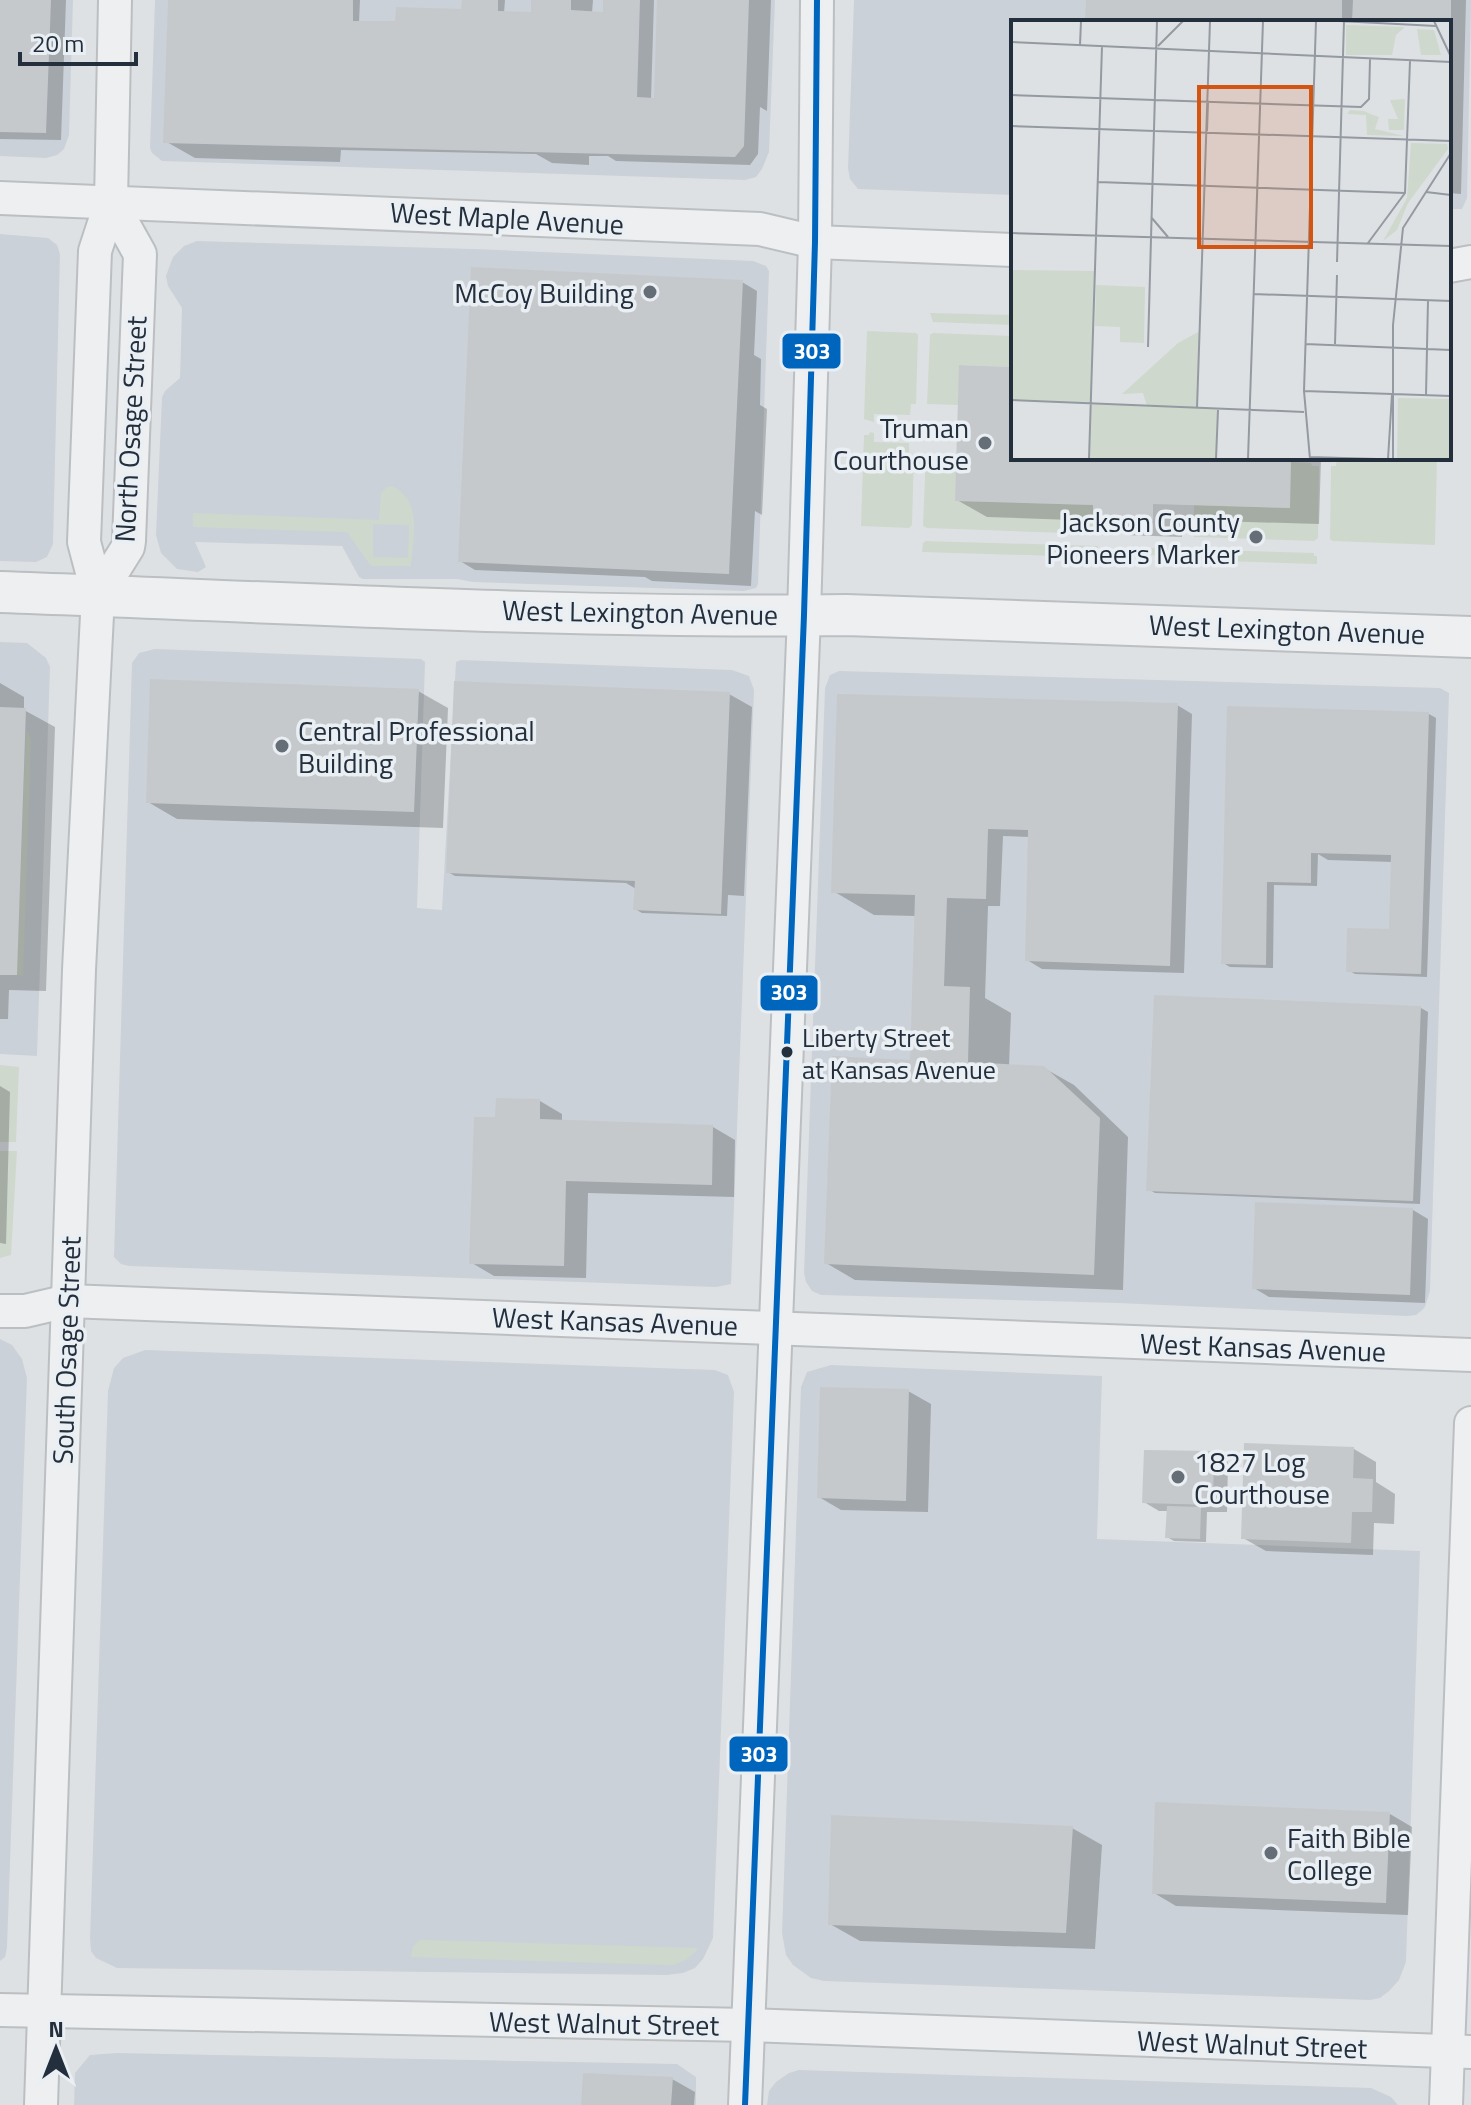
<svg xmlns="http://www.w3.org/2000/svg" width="1471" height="2105" font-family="'Titillium Web',sans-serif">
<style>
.built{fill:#cbd1d8}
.green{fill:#cfd8cd;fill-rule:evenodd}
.shadow{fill:#0003}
.building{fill:#c6c9cc}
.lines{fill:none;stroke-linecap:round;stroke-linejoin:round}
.minor-casing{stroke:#bcbfc2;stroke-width:36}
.tertiary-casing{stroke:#bcbfc2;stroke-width:44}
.minor{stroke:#edeff1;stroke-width:32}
.tertiary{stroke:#edeff1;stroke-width:40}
.bus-1-casing{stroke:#eaeff4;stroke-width:12}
.bus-1{stroke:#0065bd;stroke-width:6}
.poi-dot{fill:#656d77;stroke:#eaeff4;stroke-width:3}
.bus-dot{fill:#242f3d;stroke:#eaeff4;stroke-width:3}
.labels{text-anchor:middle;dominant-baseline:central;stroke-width:7;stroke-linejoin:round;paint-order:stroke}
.bus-label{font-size:26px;fill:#242f3d;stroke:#eaeff4;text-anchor:start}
.street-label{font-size:28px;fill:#242f3d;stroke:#eaeff4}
.poi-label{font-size:28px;fill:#242f3d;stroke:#eaeff4;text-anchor:end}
.inset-road{fill:none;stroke:#949aa1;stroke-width:2}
.view{fill:#d45511;fill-opacity:0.15;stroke:#d45511;stroke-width:4}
.inset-edge{fill:none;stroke:#242f3d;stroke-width:4}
.line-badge{stroke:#eaeff4;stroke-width:3}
.badge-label{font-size:22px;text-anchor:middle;font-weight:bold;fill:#fff}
</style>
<rect width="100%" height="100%" fill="#dee1e4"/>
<g class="built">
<path d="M 0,0 L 73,0 L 69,135 L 64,149 L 57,155 L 46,158 L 0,156 Z"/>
<path d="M 155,0 L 775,0 L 769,152 L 762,169 L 756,177 L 745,180 L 162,161 L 152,153 L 150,148 Z"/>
<path d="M 854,0 L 1471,0 L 1467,198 L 1462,209 L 1449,209 L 1449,22 L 1013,22 L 1013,195 L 858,189 L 850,179 L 848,168 Z"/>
<path d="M 0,234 L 48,238 L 57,245 L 60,254 L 53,544 L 47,557 L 36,562 L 0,561 Z"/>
<path d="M 197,241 L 474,249 L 753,261 L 766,266 L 769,271 L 758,584 L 756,588 L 744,591 L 473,582 L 457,579 L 363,579 L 359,577 L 342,546 L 195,542 L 206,567 L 198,572 L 177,569 L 161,553 L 156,535 L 162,397 L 165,391 L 180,378 L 182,308 L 168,286 L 166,276 L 173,257 L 184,246 Z"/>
<path d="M 0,642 L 27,643 L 46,658 L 50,667 L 37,1056 L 0,1054 Z"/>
<path d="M 155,649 L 421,659 L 425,662 L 417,908 L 442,910 L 456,662 L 461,660 L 732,670 L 749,676 L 754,690 L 731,1284 L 716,1287 L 129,1266 L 121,1264 L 114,1257 L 132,663 L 139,653 Z"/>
<path d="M 839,671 L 1440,688 L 1449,693 L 1430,1291 L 1425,1307 L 1421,1311 L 1416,1315 L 1407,1316 L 1118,1303 L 821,1295 L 812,1291 L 806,1282 L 804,1273 L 825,688 L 830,675 Z"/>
<path d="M 0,1339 L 12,1345 L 22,1359 L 27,1378 L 7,1948 L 5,1957 L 0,1961 Z"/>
<path d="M 145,1350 L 715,1370 L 728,1375 L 734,1392 L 713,1938 L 703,1959 L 695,1968 L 683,1973 L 667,1975 L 117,1968 L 96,1958 L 91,1951 L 90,1939 L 108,1391 L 114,1368 L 123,1358 Z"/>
<path d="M 831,1365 L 1102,1376 L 1097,1539 L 1420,1551 L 1406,1962 L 1399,1980 L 1389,1991 L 1380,1998 L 1370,2000 L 824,1981 L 811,1978 L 793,1965 L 786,1955 L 782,1933 L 801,1387 L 807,1372 Z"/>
<path d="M 117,2053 L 677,2064 L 696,2077 L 696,2105 L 74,2105 L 75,2073 L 90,2055 Z"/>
<path d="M 799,2070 L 1371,2088 L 1391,2097 L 1398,2105 L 767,2105 L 769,2091 L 776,2082 L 789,2073 Z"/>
</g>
<g class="green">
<path d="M 930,313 L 1013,315 L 1013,325 L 933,322 Z"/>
<path d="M 867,331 L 916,333 L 918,335 L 916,404 L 911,404 L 910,415 L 874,414 L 874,422 L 864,419 Z"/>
<path d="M 933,333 L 1013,336 L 1013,367 L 960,365 L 958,405 L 927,404 L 930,335 Z"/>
<path d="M 870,432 L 874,433 L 874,442 L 909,443 L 909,454 L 914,455 L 912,525 L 909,528 L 861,526 L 864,435 L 869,435 Z"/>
<path d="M 926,455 L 957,456 L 956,501 L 1093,505 L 1093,534 L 927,528 L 923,526 Z"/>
<path d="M 1337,458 L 1437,458 L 1435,545 L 1333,541 L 1330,539 L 1331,466 L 1336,466 Z"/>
<path d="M 1291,462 L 1311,463 L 1312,466 L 1319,466 L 1318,538 L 1314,541 L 1194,537 L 1194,505 L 1289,508 Z"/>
<path d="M 392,486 C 423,502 413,537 411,566 L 371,566 L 347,532 L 193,527 L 193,513 L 379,520 L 381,493 L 387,487 ZM 373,524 L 409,525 L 408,558 L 373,557 Z"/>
<path d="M 926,541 L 1098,546 L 1098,553 L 1088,557 L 922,552 L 923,543 Z"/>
<path d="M 1146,548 L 1314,553 L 1314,556 L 1317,556 L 1317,564 L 1156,559 L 1154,555 L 1146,555 Z"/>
<path d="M 26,730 L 31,737 L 23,976 L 17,975 Z"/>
<path d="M 0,1065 L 19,1067 L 16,1142 L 0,1142 Z"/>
<path d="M 0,1151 L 17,1151 L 11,1255 L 0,1258 Z"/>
<path d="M 420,1940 L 699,1948 L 686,1960 L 673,1965 L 411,1957 L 413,1946 Z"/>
</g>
<g class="shadow">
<path d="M 0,0 L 66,0 L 61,140 L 0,139 Z"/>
<path d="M 170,0 L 360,0 L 359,23 L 397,23 L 463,11 L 464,0 L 505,0 L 504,13 L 533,14 L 533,0 L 593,0 L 592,13 L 605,15 L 605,0 L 654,0 L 651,100 L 656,100 L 659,0 L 771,0 L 767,111 L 760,107 L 758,154 L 750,165 L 616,161 L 608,156 L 589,156 L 589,165 L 552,163 L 536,154 L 341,150 L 340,162 L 195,158 L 165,141 Z"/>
<path d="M 1088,0 L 1466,0 L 1461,194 L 1449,193 L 1449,22 L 1087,22 Z"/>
<path d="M 742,282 L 757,291 L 754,355 L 761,359 L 760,405 L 767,409 L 762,515 L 755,511 L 751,586 L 652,581 L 645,577 L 475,570 L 460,561 Z"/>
<path d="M 1013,370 L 1013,458 L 1321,458 L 1319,524 L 1182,520 L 1182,537 L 1125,535 L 1099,521 L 987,517 L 957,500 Z"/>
<path d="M 0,683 L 24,697 L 24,710 L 55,727 L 46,991 L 9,990 L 8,1019 L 0,1019 Z"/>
<path d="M 418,691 L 448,708 L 443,828 L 177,819 L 148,802 Z"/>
<path d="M 729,694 L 752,707 L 744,896 L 728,895 L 727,916 L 642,913 L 635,909 L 636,889 L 626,883 L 455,876 L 448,872 Z"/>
<path d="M 1177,705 L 1192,714 L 1184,973 L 1042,969 L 1027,960 L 1030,837 L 1003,836 L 1000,906 L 988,906 L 985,998 L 1011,1013 L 1009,1066 L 1044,1068 L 1074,1085 L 1128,1137 L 1123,1290 L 855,1280 L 826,1263 L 912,1062 L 916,916 L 874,915 L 833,891 Z"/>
<path d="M 1229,708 L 1429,714 L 1436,718 L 1427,977 L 1355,974 L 1348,970 L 1391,931 L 1393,862 L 1328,860 L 1318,854 L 1317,886 L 1274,885 L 1273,968 L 1230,967 L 1223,963 Z"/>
<path d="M 1421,1008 L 1428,1012 L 1420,1204 L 1155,1193 L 1148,1189 Z"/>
<path d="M 0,1086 L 10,1092 L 6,1244 L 0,1243 Z"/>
<path d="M 540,1101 L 562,1114 L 562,1121 L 713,1127 L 735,1140 L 734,1197 L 588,1193 L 586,1278 L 494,1276 L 472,1263 L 497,1119 Z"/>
<path d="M 1413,1210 L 1428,1219 L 1425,1303 L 1269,1297 L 1254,1288 Z"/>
<path d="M 908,1391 L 931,1404 L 928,1512 L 841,1510 L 819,1497 Z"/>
<path d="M 1354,1449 L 1376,1462 L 1376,1482 L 1395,1494 L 1394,1524 L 1374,1523 L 1373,1555 L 1266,1551 L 1243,1538 Z"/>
<path d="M 1214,1453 L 1228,1462 L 1227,1512 L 1207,1512 L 1206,1542 L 1174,1541 L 1167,1537 L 1168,1511 L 1159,1511 L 1144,1502 Z"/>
<path d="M 1390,1814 L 1412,1827 L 1408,1915 L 1176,1906 L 1154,1893 Z"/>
<path d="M 1072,1828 L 1102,1845 L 1095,1949 L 860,1941 L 830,1924 Z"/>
<path d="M 672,2079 L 695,2092 L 694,2105 L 583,2105 Z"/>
</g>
<g class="building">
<path d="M 0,0 L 51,0 L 46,133 L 0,132 Z"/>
<path d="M 168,0 L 353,0 L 353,21 L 395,21 L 396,7 L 461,9 L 462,0 L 498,0 L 498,11 L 531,12 L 531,0 L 571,0 L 571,10 L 603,12 L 603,0 L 640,0 L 637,97 L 654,98 L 657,0 L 749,0 L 744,146 L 735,157 L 163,143 Z"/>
<path d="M 1086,0 L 1342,0 L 1342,22 L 1085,22 Z"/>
<path d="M 1353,0 L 1451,0 L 1451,22 L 1352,22 Z"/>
<path d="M 471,267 L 743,280 L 729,574 L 458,562 Z"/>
<path d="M 959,365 L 1013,367 L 1013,458 L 1291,458 L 1290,508 L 1153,504 L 1153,521 L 1093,519 L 1093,505 L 955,501 Z"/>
<path d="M 150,679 L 419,689 L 414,812 L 146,803 Z"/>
<path d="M 454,681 L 730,692 L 721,914 L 633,910 L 635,881 L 446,873 Z"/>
<path d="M 837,694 L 1178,703 L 1170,966 L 1025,961 L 1028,830 L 988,829 L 986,899 L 947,898 L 944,986 L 970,987 L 968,1062 L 1044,1066 L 1100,1118 L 1094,1275 L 824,1264 L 832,1056 L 910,1060 L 915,895 L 831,893 Z"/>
<path d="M 1227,706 L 1429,712 L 1421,974 L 1346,972 L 1347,928 L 1389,929 L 1391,855 L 1311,853 L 1311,883 L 1267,882 L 1266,965 L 1221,964 Z"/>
<path d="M 0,707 L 26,708 L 17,975 L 0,975 Z"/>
<path d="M 1154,995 L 1421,1006 L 1413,1201 L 1146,1191 Z"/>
<path d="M 496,1098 L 540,1099 L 540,1119 L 713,1125 L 712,1185 L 566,1181 L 564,1266 L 469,1264 L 474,1117 L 495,1117 Z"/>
<path d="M 1255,1202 L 1413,1208 L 1410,1295 L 1252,1289 Z"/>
<path d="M 820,1387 L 909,1389 L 906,1501 L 817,1498 Z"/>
<path d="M 1244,1443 L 1354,1447 L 1353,1478 L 1373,1479 L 1372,1512 L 1352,1512 L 1351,1543 L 1241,1539 Z"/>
<path d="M 1144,1450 L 1214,1451 L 1213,1505 L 1142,1503 Z"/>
<path d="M 1167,1506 L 1201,1507 L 1200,1539 L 1165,1538 Z"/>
<path d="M 1155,1802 L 1390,1812 L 1386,1903 L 1152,1894 Z"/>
<path d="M 831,1815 L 1073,1826 L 1066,1933 L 828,1925 Z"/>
<path d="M 583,2073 L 673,2077 L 671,2105 L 581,2105 Z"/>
</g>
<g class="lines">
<g class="minor-casing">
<g id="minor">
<path d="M 0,198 L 760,229 L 815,242 L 1013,250"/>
<path d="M 1449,266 L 1471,262"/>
<path d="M 98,595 L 128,547 L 129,541 L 140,254 L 111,202"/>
<path d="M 0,1311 L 25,1311 L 68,1301 L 1471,1355"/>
<path d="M 0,2010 L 749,2025 L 1471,2052"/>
<path d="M 41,2105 L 79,970 L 98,595 L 84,542 L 95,251 L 111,202 L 115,0"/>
<path d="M 745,2105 L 804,615 L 815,242 L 817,0"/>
<path d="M 1446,2105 L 1471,1423"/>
</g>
</g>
<g class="tertiary-casing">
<path id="tertiary" d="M 0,592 C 282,602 564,619 846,615 L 1471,637"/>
</g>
<use href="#minor" class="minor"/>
<use href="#tertiary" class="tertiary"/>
<g class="bus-1-casing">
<path id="bus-1" d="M 745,2105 L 804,615 L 815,242 L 817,0"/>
</g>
<use href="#bus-1" class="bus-1"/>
</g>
<g class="poi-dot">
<circle cx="650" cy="292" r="8"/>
<circle cx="985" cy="443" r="8"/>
<circle cx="1256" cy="537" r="8"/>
<circle cx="282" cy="746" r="8"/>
<circle cx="1178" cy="1477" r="8"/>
<circle cx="1271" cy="1853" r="8"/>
</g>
<circle class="bus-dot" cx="787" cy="1052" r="7"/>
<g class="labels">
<g class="bus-label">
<text x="802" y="1037">Liberty Street<tspan x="802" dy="32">at Kansas Avenue</tspan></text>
</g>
<g class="street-label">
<text transform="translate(507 218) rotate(3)">West Maple Avenue</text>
<text transform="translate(130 429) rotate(-87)">North Osage Street</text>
<text transform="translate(640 612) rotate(1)">West Lexington Avenue</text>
<text transform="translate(1287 629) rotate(2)">West Lexington Avenue</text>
<text transform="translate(615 1321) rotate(2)">West Kansas Avenue</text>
<text transform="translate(1263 1347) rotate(2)">West Kansas Avenue</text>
<text transform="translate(66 1350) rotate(-88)">South Osage Street</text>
<text transform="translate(604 2023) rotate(1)">West Walnut Street</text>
<text transform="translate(1252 2044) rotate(2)">West Walnut Street</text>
</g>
<g class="poi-label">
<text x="634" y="292">McCoy Building</text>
<text x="969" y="427">Truman<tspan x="969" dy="32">Courthouse</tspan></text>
<text x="1240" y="521">Jackson County<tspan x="1240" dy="32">Pioneers Marker</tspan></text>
<text x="298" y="730" text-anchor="start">Central Professional<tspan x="298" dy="32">Building</tspan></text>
<text x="1194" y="1461" text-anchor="start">1827 Log<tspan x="1194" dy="32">Courthouse</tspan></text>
<text x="1287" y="1837" text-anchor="start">Faith Bible<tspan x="1287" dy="32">College</tspan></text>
</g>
</g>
<g transform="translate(1011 20)">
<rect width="440" height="440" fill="#dee1e4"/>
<path d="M 335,5 L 393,7 L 393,8 L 385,15 L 381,35 L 335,35 ZM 406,9 L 423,10 L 430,35 L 410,35 ZM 394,79 L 393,110 L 378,110 L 377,99 L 387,99 L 379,80 ZM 339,90 L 353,91 L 362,95 L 368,97 L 364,109 L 393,116 L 356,115 L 355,95 L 336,94 ZM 400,123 L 436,124 L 437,129 L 397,183 L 386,210 L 372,221 L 396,178 ZM 0,250 L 84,251 L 80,383 L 136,386 L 132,373 L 111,374 L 167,323 L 189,311 L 186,388 L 207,389 L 205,439 L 78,439 L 80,383 L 0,380 ZM 85,265 L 134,267 L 133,323 L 109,322 L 109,307 L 84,306 ZM 387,378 L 440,379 L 440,439 L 386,439 Z" fill="#cfd8cd"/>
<path class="inset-road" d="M 328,1 L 425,6M 423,1 L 440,37M 0,22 L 440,42M 69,25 L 70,1M 147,26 L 172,1M 0,75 L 350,87 L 358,79 L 359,39M 0,106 L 440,121M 196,111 L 197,82M 87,162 L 394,173M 415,172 L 440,175M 140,197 L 157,217M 0,213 L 440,226M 357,223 L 394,173 L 399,41M 326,242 L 333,1M 242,274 L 440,281M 294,324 L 440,330M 324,324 L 326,255M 137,327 L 146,1M 293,371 L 440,376M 415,375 L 417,280M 0,380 L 293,392M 186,388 L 199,1M 298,437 L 367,439M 78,439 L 91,26M 205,439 L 207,390M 237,439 L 252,1M 299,439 L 293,371 L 305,1M 377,439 L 381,374M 382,439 L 382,305 L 392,208 L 440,133"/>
<path class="view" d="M 188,67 L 300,67 L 300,227 L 188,227 Z"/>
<rect width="440" height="440" class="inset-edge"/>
</g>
<g class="line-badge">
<rect x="781" y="332" width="61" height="38" rx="8" fill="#0065bd"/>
<rect x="759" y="974" width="60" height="38" rx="8" fill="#0065bd"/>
<rect x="728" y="1735" width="61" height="38" rx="8" fill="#0065bd"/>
</g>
<g class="badge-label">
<text x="812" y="359">303</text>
<text x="789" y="1000">303</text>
<text x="759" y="1762">303</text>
</g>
<g transform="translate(56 2049)" stroke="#eaeff4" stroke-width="6" paint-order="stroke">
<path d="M0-6L14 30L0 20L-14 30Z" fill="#242f3d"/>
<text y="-12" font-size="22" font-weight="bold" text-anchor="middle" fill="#242f3d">N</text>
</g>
<path d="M20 52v12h116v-12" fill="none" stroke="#242f3d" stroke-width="4"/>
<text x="32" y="52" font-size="24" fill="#242f3d" stroke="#eaeff4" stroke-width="6" paint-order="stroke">20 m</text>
</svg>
